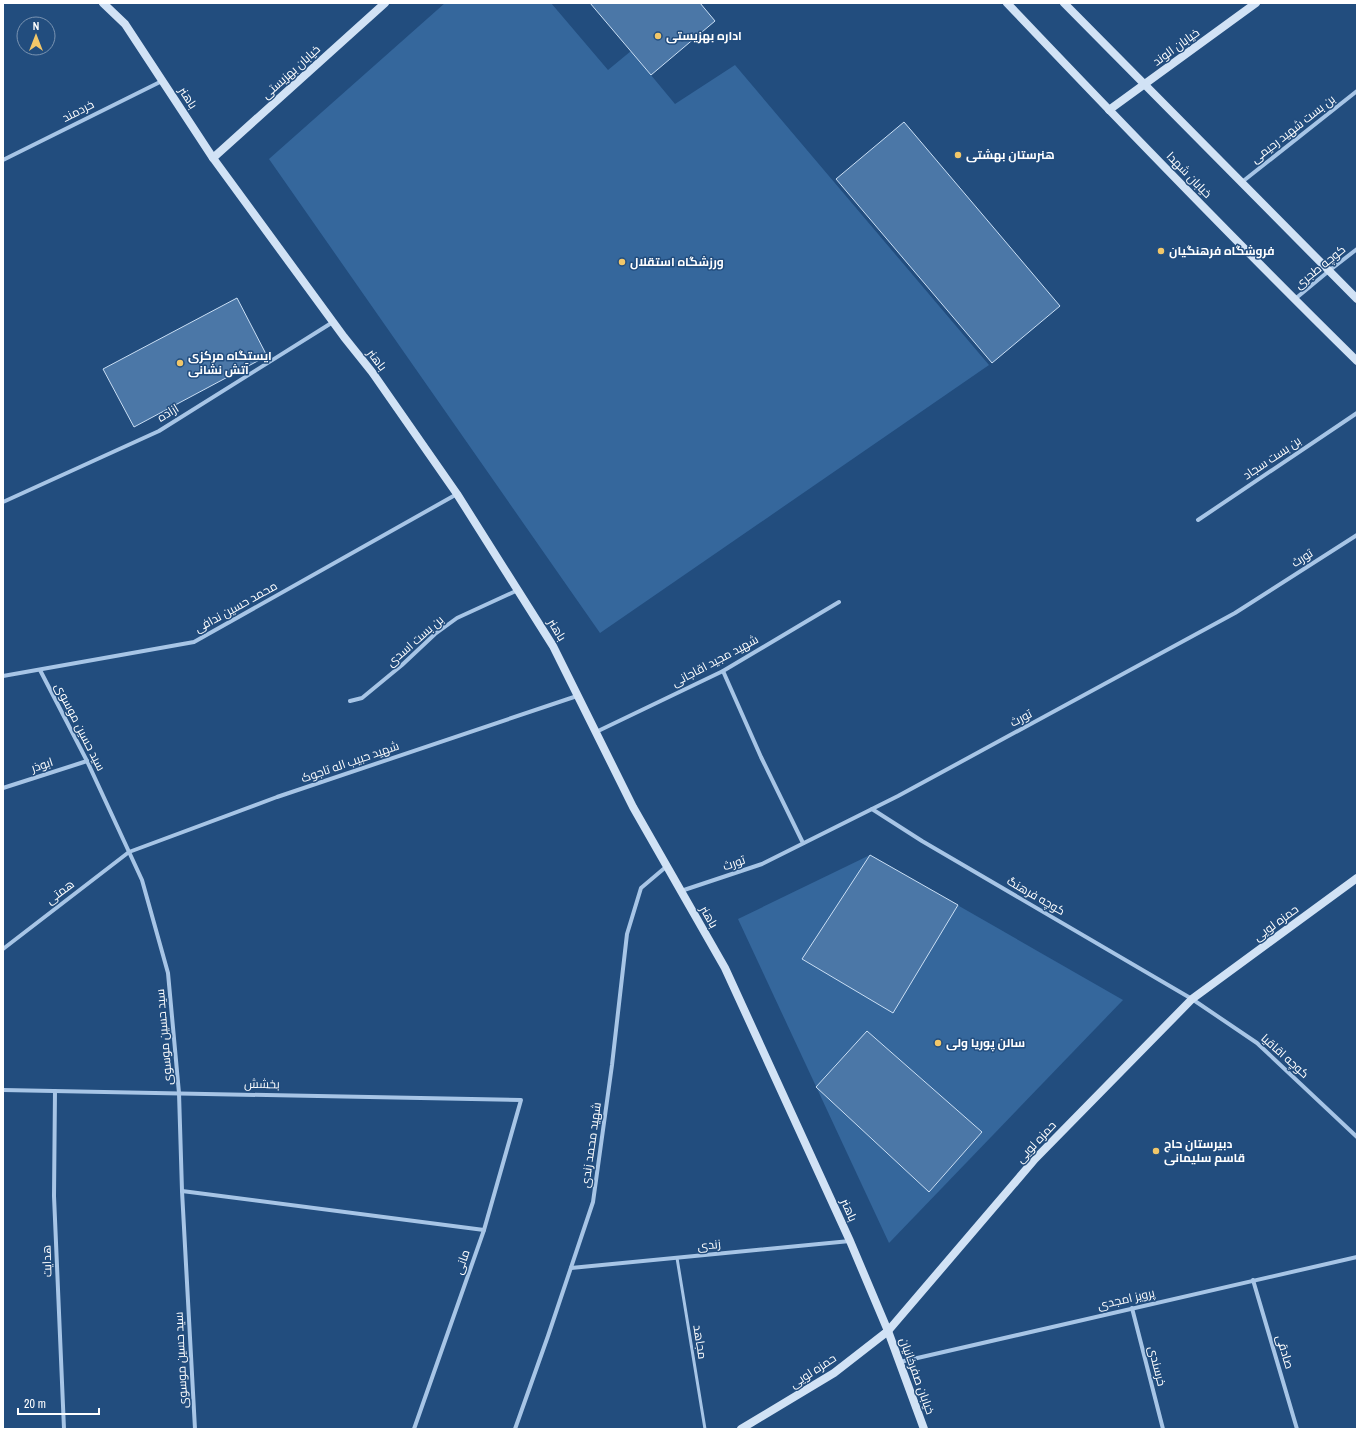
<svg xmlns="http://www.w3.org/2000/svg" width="1360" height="1432" font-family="'Archivo Narrow',Cairo,sans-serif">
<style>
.garden{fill:#35679c}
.building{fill:#4b77a7;stroke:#cadff5}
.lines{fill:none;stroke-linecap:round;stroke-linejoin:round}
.lane{stroke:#a7c5e6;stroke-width:3}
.street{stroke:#a7c5e6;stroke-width:4}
.secondary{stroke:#d1e2f5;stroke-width:8}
.poi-dot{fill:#f2c769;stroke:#224d7e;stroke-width:1.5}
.labels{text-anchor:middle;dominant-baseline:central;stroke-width:3;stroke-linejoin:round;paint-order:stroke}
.poi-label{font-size:12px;font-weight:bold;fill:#fff;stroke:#224d7e;text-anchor:start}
.street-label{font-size:12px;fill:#fff;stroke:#224d7e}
</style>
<rect width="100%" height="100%" fill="#224d7e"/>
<g class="garden">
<path d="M 445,3 L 551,3 L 608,70 L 631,51 L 675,104 L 735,65 L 989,365 L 600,633 L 269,159 Z"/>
<path d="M 870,855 L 1123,1000 L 889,1243 L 738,919 Z"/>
</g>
<g class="building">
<path d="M 590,3 L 700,3 L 715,21 L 651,75 Z"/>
<path d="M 904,122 L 1060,306 L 992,363 L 836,179 Z"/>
<path d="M 237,298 L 267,356 L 134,427 L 103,369 Z"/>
<path d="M 870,855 L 958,905 L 893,1013 L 802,959 Z"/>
<path d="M 867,1031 L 982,1132 L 929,1192 L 816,1087 Z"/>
</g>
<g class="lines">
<path class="lane" d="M 677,1258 L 705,1429"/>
<g class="street">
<path d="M 3,160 L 162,81"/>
<path d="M 1242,182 L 1357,91"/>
<path d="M 1295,299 L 1330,270 L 1357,249"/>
<path d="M 3,502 L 159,431 L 333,322"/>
<path d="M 1198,520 L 1357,413"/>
<path d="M 40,670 L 87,761 L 142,880 L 168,973 L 179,1093 L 182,1191 L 195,1429"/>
<path d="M 723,671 L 761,757 L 803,843"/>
<path d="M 3,676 L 194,642 L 457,494"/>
<path d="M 350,701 L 362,698 L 402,665 L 435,634 L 457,618 L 518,590"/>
<path d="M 596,732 L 723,671 L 839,602"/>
<path d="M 3,788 L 87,761"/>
<path d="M 872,809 L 922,841 L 1192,999 L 1257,1043 L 1357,1137"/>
<path d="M 681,891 L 762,864 L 898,796 L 1235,613 L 1357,535"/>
<path d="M 3,949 L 129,852 L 277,797 L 577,696"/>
<path d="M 3,1090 L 521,1100 L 484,1230 L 414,1429"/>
<path d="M 55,1091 L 54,1196 L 64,1429"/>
<path d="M 182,1191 L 484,1230"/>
<path d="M 571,1268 L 850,1241"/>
<path d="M 1253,1280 L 1297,1429"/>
<path d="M 1132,1308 L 1163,1429"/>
<path d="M 900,1362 L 1357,1257"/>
<path d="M 515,1429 L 548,1336 L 593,1202 L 612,1065 L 627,934 L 641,888 L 667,866"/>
</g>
<g class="secondary">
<path d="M 103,3 L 125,24 L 213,158 L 344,337 L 372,372 L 457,494 L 553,646 L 633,807 L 725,968 L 850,1241 L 888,1331 L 924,1429"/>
<path d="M 1007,3 C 1122,124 1238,244 1357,361"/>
<path d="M 1064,3 L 1357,299"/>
<path d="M 1109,110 L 1256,3"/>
<path d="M 213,158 L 385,3"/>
<path d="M 741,1429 L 834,1373 L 888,1331 L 1035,1159 L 1192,999 L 1357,878"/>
</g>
</g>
<g class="poi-dot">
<circle cx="658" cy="36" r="4"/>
<circle cx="958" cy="155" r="4"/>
<circle cx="1161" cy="251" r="4"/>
<circle cx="622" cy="262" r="4"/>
<circle cx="180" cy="363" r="4"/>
<circle cx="938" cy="1043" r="4"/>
<circle cx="1156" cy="1151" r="4"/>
</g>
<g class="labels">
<g class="poi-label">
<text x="666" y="36">اداره بهزیستی</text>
<text x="966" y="155">هنرستان بهشتی</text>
<text x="1169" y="251">فروشگاه فرهنگیان</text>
<text x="630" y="262">ورزشگاه استقلال</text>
<text x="188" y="356">ایستگاه مرکزی<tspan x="188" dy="14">آتش نشانی</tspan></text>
<text x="946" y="1043">سالن پوریا ولی</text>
<text x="1164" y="1144">دبیرستان حاج<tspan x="1164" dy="14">قاسم سلیمانی</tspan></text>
</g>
<g class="street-label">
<text transform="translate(1176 47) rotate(-36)">خیابان الوند</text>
<text transform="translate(291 72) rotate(-42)">خیابان بهزیستی</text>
<text transform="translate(188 98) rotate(57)">باهنر</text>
<text transform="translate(78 111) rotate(-27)">خردمند</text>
<text transform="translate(1293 129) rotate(-38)">بن بست شهید رحیمی</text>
<text transform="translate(1189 175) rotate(46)">خیابان شهدا</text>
<text transform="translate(1320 267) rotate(-39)">کوچه طجری</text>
<text transform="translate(377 360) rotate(53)">باهنر</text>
<text transform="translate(168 413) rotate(-32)">ازاده</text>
<text transform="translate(1272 458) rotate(-34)">بن بست سجاد</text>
<text transform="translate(1302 558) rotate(-33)">تورث</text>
<text transform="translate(236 607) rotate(-29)">محمد حسین ندافی</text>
<text transform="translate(557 630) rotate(59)">باهنر</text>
<text transform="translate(415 641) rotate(-41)">بن بست اسدی</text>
<text transform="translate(715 661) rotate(-28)">شهید مجید اقاجانی</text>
<text transform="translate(1021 718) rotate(-28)">تورث</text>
<text transform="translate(80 727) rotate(63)">سید حسین موسوی</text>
<text transform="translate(350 762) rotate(-19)">شهید حبیب اله تاجوک</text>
<text transform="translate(42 765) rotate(-18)">ابوذر</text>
<text transform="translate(734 863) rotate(-19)">تورث</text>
<text transform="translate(60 892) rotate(-37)">همتی</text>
<text transform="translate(1036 896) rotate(30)">کوچه فرهنگ</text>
<text transform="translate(709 917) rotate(60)">باهنر</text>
<text transform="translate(1276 923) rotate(-36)">حمزه لویی</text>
<text transform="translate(164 1037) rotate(-95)">سید حسین موسوی</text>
<text transform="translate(1285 1056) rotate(42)">کوچه اقاقیا</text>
<text transform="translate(262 1084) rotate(1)">بخشش</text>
<text transform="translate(1036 1142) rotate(-47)">حمزه لویی</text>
<text transform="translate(591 1145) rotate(-82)">شهید محمد زندی</text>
<text transform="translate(849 1210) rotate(66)">باهنر</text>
<text transform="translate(709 1245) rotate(-6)">زندی</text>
<text transform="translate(47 1261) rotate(-92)">هدایت</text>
<text transform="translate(462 1262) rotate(-71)">مانی</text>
<text transform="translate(1126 1299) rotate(-13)">پرویز امجدی</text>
<text transform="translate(700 1342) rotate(81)">مجاهد</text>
<text transform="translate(1285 1352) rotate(73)">صادقی</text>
<text transform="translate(181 1360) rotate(-93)">سید حسین موسوی</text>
<text transform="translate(1157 1366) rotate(76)">خرسندی</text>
<text transform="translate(813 1371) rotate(-33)">حمزه لویی</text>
<text transform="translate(917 1376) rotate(70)">خیابان صفرخانیان</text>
</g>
</g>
<rect width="1360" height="1432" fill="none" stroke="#ffffff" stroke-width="8"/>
<g transform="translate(36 36)"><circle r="19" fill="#224d7e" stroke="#7a94b2"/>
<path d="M0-3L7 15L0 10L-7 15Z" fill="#f2c769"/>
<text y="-6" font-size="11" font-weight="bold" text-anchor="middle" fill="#ffffff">N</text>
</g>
<path d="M18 1408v6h81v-6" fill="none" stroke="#ffffff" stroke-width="2"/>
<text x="24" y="1408" font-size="12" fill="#ffffff" stroke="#224d7e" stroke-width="3" paint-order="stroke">20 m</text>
</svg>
